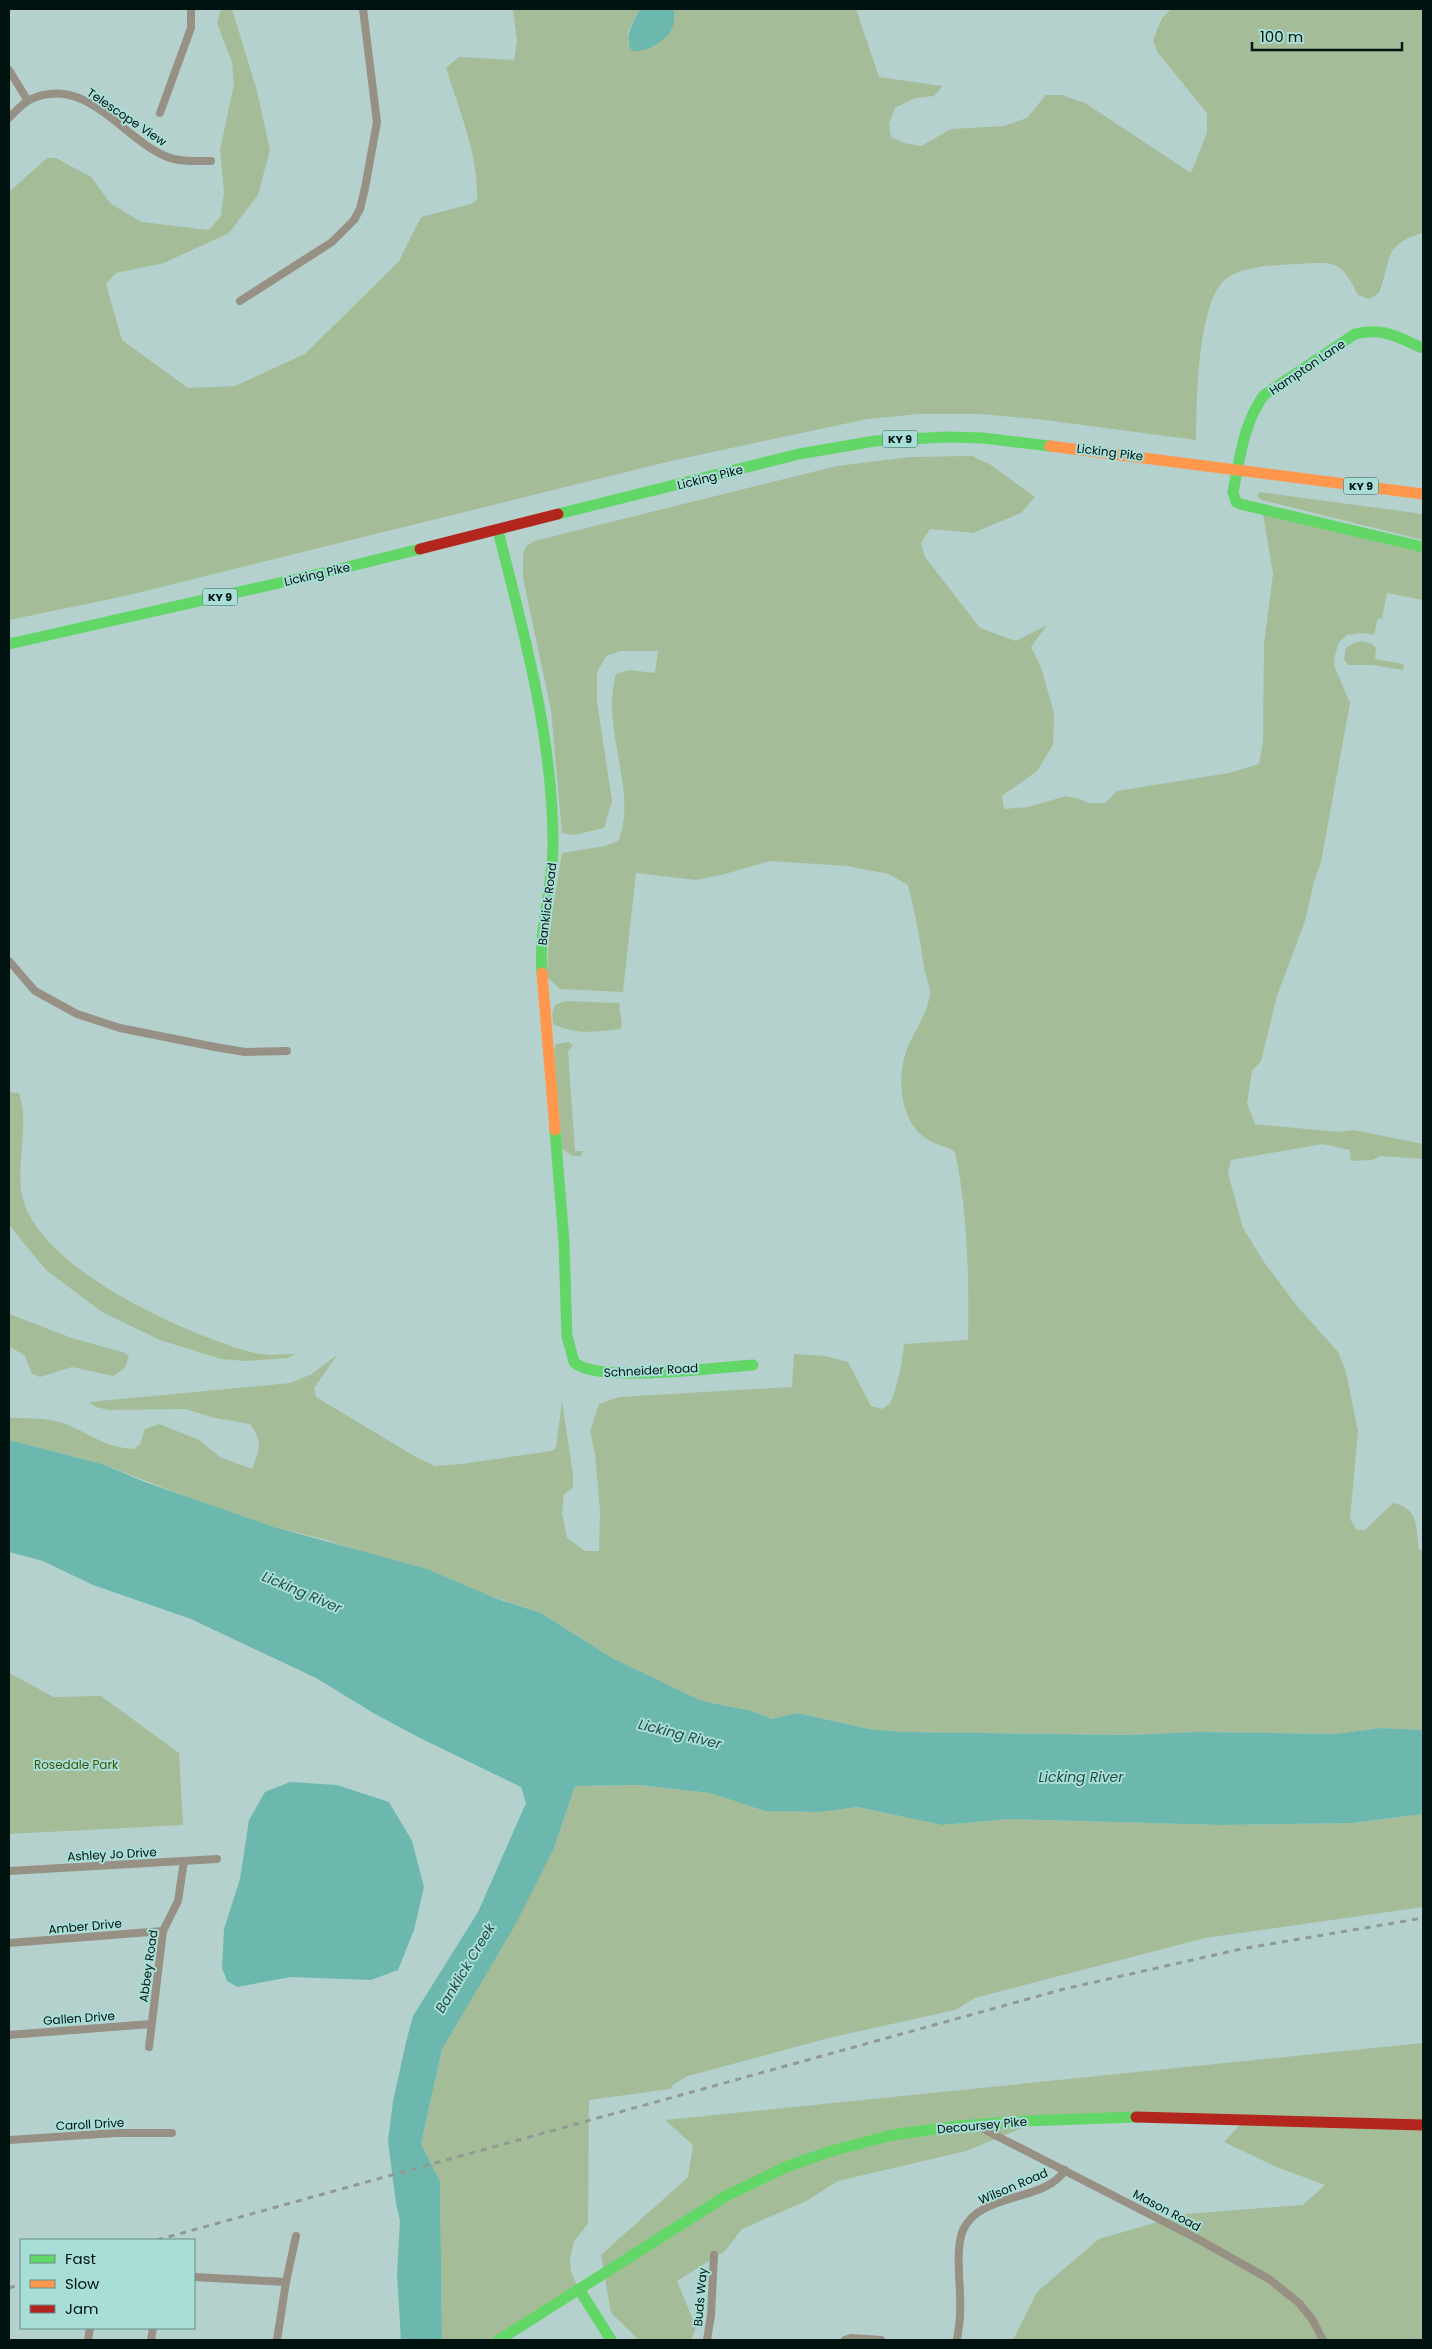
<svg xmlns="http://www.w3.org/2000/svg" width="1432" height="2349" font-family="Poppins,sans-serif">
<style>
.green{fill:#a4bd98}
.water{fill:#6cb8ae}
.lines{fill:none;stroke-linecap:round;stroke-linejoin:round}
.street{stroke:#979084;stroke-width:8}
.fast{stroke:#63d668;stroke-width:11}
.slow{stroke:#ff974d;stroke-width:11}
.jam{stroke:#b3261e;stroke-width:11}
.rail{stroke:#909a92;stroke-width:3;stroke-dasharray:6 6;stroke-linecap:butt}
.labels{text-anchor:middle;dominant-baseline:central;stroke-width:4;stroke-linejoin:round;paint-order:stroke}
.shield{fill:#a8ded6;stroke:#32504b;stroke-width:1}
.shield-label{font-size:11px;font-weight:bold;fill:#001310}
.street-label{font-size:12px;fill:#001310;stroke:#a8ded6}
.park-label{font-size:12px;fill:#415509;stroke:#a8ded6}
.water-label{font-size:14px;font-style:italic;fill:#234e48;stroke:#a8ded6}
</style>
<rect width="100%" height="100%" fill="#b5d1ce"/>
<g class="green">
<path d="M 221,9 L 232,9 L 257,91 L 270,150 L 258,195 L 229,233 L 164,263 L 116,273 L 106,284 L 122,340 L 188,388 L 235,386 L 305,354 L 399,261 L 421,217 L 471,204 L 477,200 C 479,156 459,110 446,68 L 459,57 L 514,60 L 517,41 L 513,9 L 640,9 L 628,31 L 628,44 L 675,17 L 674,9 L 856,9 L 879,77 L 943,86 L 934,96 L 915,98 L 895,108 L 889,124 L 891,137 L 904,143 L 921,146 L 951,129 L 1004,126 L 1027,118 L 1046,95 L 1062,95 L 1085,103 L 1191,173 L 1207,133 L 1207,113 L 1158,53 L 1153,40 L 1162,18 L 1171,9 L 1423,9 L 1423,233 C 1383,244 1392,258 1379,293 L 1369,299 L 1358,295 C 1340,260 1337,262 1298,264 C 1277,265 1249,266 1230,276 C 1196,295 1197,404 1196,440 L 1045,420 L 981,414 L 920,414 L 867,419 L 671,461 L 125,596 L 9,620 L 9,192 L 47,158 L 56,158 L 91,177 L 111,204 L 142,222 L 209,230 L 221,216 L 224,192 L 220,150 L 234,84 L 232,62 L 217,23 Z"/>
<path d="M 972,456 L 991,465 L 1035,497 L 1021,513 L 973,533 L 930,529 L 921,543 L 925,557 L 980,628 L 1016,641 L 1047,625 L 1031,647 L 1041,667 L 1054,713 L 1053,745 L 1037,771 L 1002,796 L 1004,809 L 1028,807 L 1066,796 L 1080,799 L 1088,803 L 1105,803 L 1117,791 L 1229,773 L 1259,764 L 1263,742 L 1264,644 L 1273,574 L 1263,514 L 1423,552 L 1423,600 L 1387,593 L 1382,619 L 1378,618 L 1374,635 L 1363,633 L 1347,635 L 1339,642 L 1335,655 L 1334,665 L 1350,703 L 1321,862 L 1314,881 L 1305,921 L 1277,996 L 1261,1061 L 1252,1071 L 1247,1103 L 1255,1124 L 1338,1132 L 1354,1130 L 1423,1144 L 1423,1159 L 1381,1156 L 1372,1160 L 1351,1161 L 1350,1150 L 1323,1144 L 1231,1160 L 1228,1173 L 1243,1228 L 1264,1262 L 1297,1306 L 1338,1352 L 1346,1372 L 1358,1432 L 1350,1519 L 1357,1530 L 1365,1530 L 1393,1503 C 1420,1509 1415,1526 1419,1549 L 1423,1552 L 1423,1730 L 1381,1728 L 1334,1734 L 1198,1732 L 1125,1735 L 903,1732 L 869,1729 L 797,1713 L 772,1719 L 752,1711 L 702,1701 L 612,1658 L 541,1613 L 327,1540 L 274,1527 L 201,1502 L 102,1464 L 9,1440 L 9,1418 C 26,1418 43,1417 60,1422 C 88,1431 101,1447 134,1449 L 140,1444 L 145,1429 L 159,1424 L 199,1440 L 220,1457 L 252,1469 C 260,1449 263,1442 250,1424 L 215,1418 L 185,1409 L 108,1410 L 96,1407 L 89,1402 L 290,1383 L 312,1374 L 338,1354 L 314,1388 L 316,1397 L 416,1457 L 435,1466 L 462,1464 L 551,1451 L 556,1448 L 562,1401 L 573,1474 L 573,1488 L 564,1494 L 562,1513 L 567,1538 L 585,1551 L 599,1551 L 600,1511 L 595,1454 L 590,1431 L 599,1404 L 619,1397 L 792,1387 L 794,1354 L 825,1356 L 848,1362 L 871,1406 L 882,1409 L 890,1404 C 898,1384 902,1366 904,1344 L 968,1340 C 969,1278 968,1213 955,1152 C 946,1146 936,1145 927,1139 C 900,1123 896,1077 907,1049 C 914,1031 928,1014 930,993 C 930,985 925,975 924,967 C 920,939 915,913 908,885 L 889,874 L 847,866 L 770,861 L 725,874 L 696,880 L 636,873 L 623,992 L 560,989 L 547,977 L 549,931 L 562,853 L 605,846 L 618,841 C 639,793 600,728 616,674 L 629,670 L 655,673 L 658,651 L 621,651 L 606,656 L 597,672 L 597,702 L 612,801 L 604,828 L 574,835 L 562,833 L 551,710 L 523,578 L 523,554 L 526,546 L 534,541 L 837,466 L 910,457 Z"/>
<path d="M 1259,492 L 1423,514 L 1423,540 L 1262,500 L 1257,496 Z"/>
<path d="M 1362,641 L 1372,644 L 1376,648 L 1375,659 L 1404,664 L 1403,670 L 1372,665 L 1348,665 L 1344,659 L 1346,648 L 1354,643 Z"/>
<path d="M 565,1001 L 619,1003 L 622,1026 L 620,1029 C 596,1032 575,1035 553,1024 L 552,1014 L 555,1005 Z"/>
<path d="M 569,1042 L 573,1046 L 568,1051 L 575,1151 L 583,1151 L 581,1156 L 573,1156 L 562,1149 L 554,1050 L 556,1044 Z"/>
<path d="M 9,1092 L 19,1093 C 31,1127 13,1170 24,1203 C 47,1272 187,1335 254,1353 C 266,1356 282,1354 295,1354 L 288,1358 L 246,1361 L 221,1359 L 160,1340 L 102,1312 L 46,1270 L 9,1225 Z"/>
<path d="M 9,1314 L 72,1338 L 125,1353 L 129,1357 L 124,1369 L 113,1376 L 72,1367 L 40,1377 L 32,1374 L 25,1356 L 9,1346 Z"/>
<path d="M 9,1673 L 54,1697 L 101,1696 L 179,1753 L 183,1825 L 9,1834 Z"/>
<path d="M 639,1785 L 710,1793 L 765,1811 L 819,1812 L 858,1807 L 942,1825 L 1009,1819 L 1220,1825 L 1353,1823 L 1423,1814 L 1423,1907 L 1205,1938 L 975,1998 L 955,2010 L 833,2037 L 688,2076 L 674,2084 L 670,2089 L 589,2100 L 588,2224 L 574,2241 L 570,2259 L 571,2272 L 579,2289 L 499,2340 L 442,2340 L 440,2181 L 421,2144 L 442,2049 L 554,1848 L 575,1786 Z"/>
<path d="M 1423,2043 L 1423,2340 L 1013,2340 L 1037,2292 L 1099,2239 L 1185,2214 L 1303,2205 L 1325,2185 L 1274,2166 L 1224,2142 L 1244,2120 L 1042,2120 L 966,2151 L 838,2181 L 806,2201 L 742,2229 L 725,2251 L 677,2281 L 696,2327 L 691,2340 L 639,2340 L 611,2313 L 601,2255 L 688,2177 L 693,2145 L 665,2120 Z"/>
</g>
<g class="water">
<path d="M 640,9 L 674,9 C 675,15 675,22 672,28 C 667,41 645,53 632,51 C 623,35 633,24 640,9 Z"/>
<path d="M 9,1440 L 102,1464 L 145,1482 L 274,1527 L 427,1569 L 495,1598 L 541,1613 L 612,1658 L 702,1701 L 752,1711 L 772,1719 L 797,1713 L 869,1729 L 903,1732 L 1125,1735 L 1198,1732 L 1334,1734 L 1381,1728 L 1423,1730 L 1423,1814 L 1353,1823 L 1220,1825 L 1009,1819 L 942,1825 L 858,1807 L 819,1812 L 765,1811 L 710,1793 L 639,1785 L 575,1786 L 554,1848 L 514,1927 L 442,2049 L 421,2144 L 440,2181 L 442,2340 L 401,2340 L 397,2275 L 400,2221 L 396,2203 L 388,2141 L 393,2101 L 406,2042 L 413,2016 L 478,1912 L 526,1803 L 521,1787 L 420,1738 L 375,1714 L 316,1678 L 191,1619 L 93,1585 L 43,1561 L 9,1552 Z"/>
<path d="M 290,1782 L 337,1785 L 389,1802 L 412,1841 L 424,1887 L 414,1930 L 398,1970 L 371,1980 L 291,1977 L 237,1987 L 227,1981 L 222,1968 L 224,1929 L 240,1879 L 249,1820 L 265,1792 Z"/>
</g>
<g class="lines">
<g class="street">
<path d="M 9,70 L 28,101"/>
<path d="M 160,113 L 191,28 L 191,9"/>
<path d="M 9,118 C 15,112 22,104 29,100 C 85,73 121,137 165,156 C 178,162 196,161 211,161"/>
<path d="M 240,301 L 332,242 L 354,220 L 360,209 L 365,188 L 377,122 L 363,9"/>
<path d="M 9,961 L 35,991 L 77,1014 L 120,1028 L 215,1047 L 245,1052 L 287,1051"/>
<path d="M 9,1871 L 217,1859"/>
<path d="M 9,1943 L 163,1931"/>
<path d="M 9,2035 L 151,2024"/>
<path d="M 149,2047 L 163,1931 L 178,1901 L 184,1861"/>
<path d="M 982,2125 L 987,2131 L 1196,2238 L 1269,2279 L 1299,2303 L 1312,2319 L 1323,2340"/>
<path d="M 9,2140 L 116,2133 L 172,2133"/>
<path d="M 194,2277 L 286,2282"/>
<path d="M 88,2340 L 90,2328"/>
<path d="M 151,2340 L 153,2328"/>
<path d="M 277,2340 L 286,2282 L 296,2236"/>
<path d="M 707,2340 L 711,2315 L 714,2255"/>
<path d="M 845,2340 L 851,2338 L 881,2340"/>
<path d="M 957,2340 C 958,2332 960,2323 960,2314 C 962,2290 954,2252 963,2230 C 980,2192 1046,2202 1065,2170"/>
</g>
<g class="fast">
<path d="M 1423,348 C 1397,337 1383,327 1355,334 L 1264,395 C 1243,424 1240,458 1233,492 L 1236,502 L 1240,504 L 1423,547"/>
<path d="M 558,514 L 799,454 L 875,441 L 945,437 L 983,438 L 1050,446"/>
<path d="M 498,531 C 524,633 553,738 553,844 C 553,888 538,929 542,973"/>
<path d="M 9,644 L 327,572 L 420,549"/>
<path d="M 555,1130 L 564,1242 L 567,1336 L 574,1362 C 596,1384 719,1367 753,1365"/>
<path d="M 579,2289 L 611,2340"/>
<path d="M 499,2340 L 726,2196 L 786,2167 L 828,2152 L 892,2135 L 958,2126 L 1025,2121 L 1136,2117"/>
</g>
<g class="slow">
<path d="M 1050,446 L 1423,494"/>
<path d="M 542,973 L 555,1130"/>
</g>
<g class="jam">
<path d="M 420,549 L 558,514"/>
<path d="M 1136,2117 L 1423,2125"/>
</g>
<g class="rail">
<path d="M 157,2240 L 1064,1989 L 1241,1949 L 1423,1918"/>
<path d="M 9,2288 L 21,2284"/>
</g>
</g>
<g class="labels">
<g class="shield">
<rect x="882.5" y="430.5" width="35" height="17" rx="4"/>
<rect x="1343.5" y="477.5" width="35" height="17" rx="4"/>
<rect x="202.5" y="588.5" width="35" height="17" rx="4"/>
</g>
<g class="shield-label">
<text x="900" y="439">KY 9</text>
<text x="1361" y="486">KY 9</text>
<text x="220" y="597">KY 9</text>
</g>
<g class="street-label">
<text transform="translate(127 117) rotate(34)">Telescope View</text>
<text transform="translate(1307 367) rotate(-34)">Hampton Lane</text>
<text transform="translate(1110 452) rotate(7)">Licking Pike</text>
<text transform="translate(710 477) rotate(-14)">Licking Pike</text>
<text transform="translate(317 574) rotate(-13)">Licking Pike</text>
<text transform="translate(547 904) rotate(-83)">Banklick Road</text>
<text transform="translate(651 1370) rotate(-3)">Schneider Road</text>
<text transform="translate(112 1854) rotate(-3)">Ashley Jo Drive</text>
<text transform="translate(85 1926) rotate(-5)">Amber Drive</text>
<text transform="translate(148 1966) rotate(-82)">Abbey Road</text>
<text transform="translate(79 2018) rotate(-4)">Gallen Drive</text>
<text transform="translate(90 2124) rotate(-3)">Caroll Drive</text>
<text transform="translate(982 2125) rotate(-5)">Decoursey Pike</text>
<text transform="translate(1013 2186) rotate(-23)">Wilson Road</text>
<text transform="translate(1167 2210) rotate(28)">Mason Road</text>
<text transform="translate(700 2297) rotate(-85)">Buds Way</text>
</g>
<g class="park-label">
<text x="76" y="1764">Rosedale Park</text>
</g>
<g class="water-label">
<text transform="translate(302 1592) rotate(23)">Licking River</text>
<text transform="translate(680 1734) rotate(14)">Licking River</text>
<text x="1081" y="1777">Licking River</text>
<text transform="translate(465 1968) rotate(-59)">Banklick Creek</text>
</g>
</g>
<rect width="1432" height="2349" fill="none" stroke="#001310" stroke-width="20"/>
<rect x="20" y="2239" width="175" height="90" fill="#a8ded6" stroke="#658d87"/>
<rect x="30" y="2255" width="25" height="8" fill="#63d668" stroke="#658d87"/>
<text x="65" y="2264" font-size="15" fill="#001310">Fast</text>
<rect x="30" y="2280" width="25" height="8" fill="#ff974d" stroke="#658d87"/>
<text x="65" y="2289" font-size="15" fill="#001310">Slow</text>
<rect x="30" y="2305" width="25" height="8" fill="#b3261e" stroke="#658d87"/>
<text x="65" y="2314" font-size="15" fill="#001310">Jam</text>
<path d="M1252 42v8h150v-8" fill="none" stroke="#001310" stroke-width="2.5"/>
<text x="1260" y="42" font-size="15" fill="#001310" stroke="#a8ded6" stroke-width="4" paint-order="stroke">100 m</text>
</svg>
